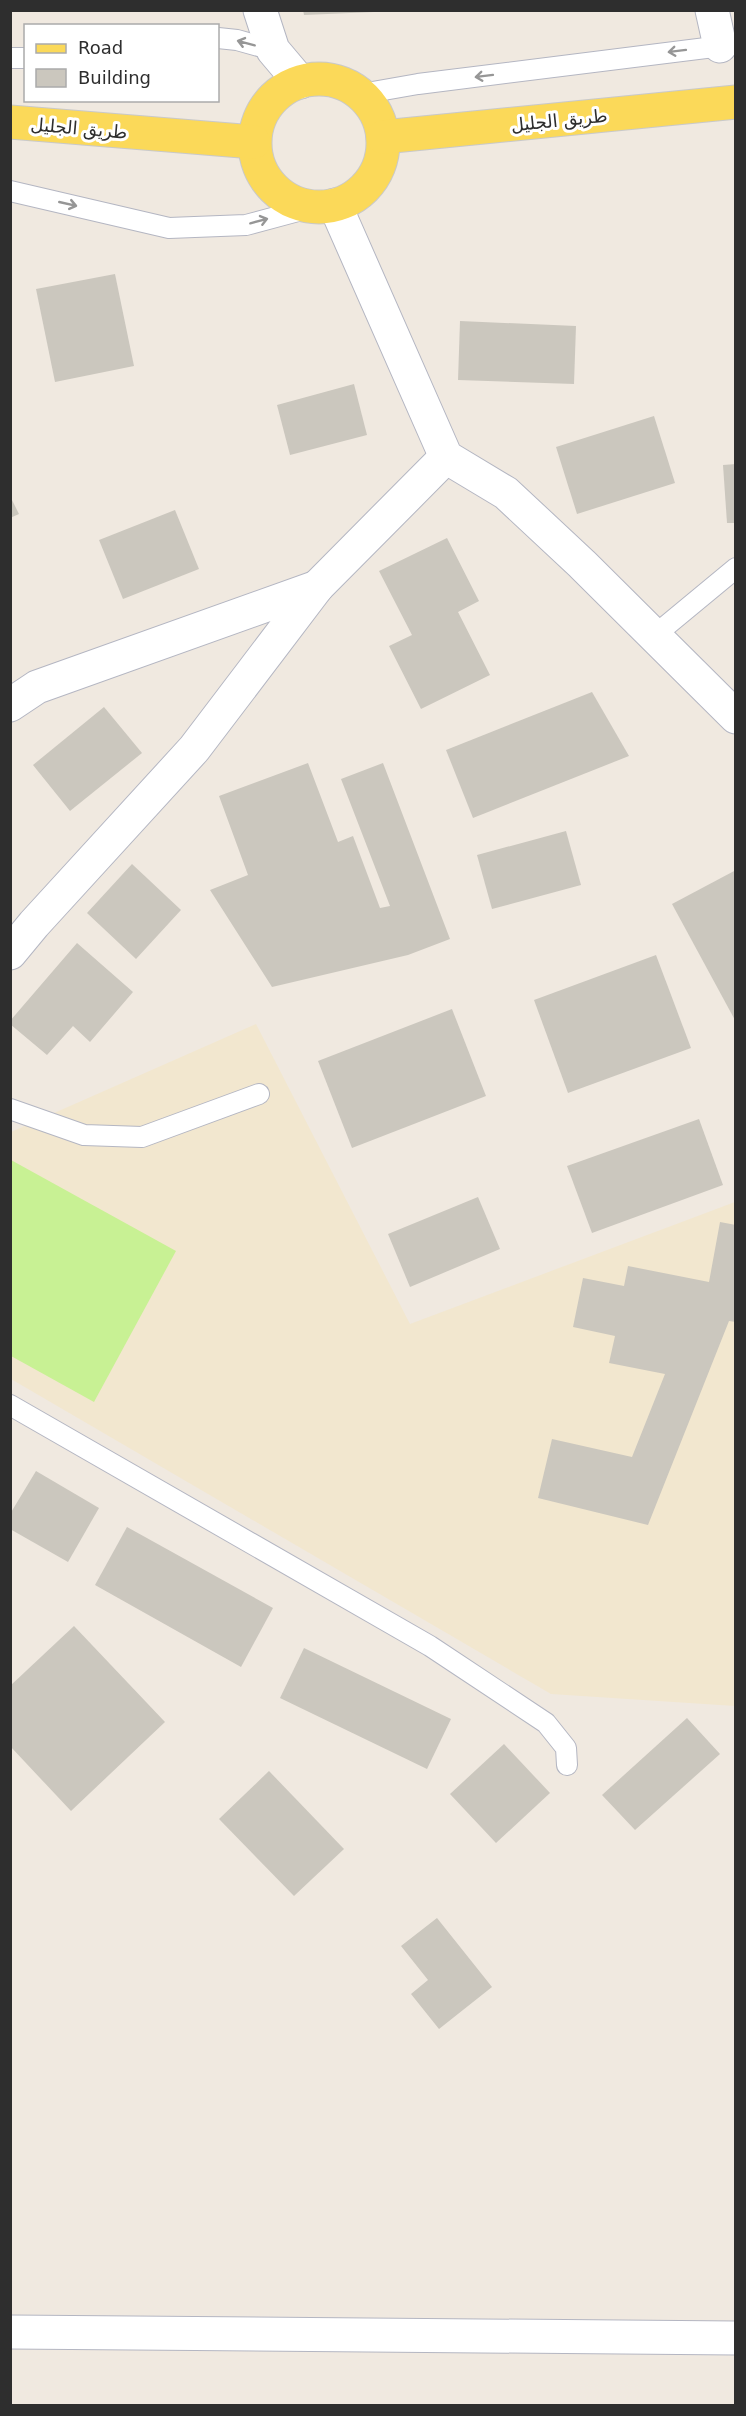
<svg xmlns="http://www.w3.org/2000/svg" width="746" height="2416" font-family="'DejaVu Sans',Vazirmatn,sans-serif">
<style>
.education{fill:#f2e7cf}
.pitch{fill:#c8f194}
.building{fill:#cbc7be}
.lines{fill:none;stroke-linecap:round;stroke-linejoin:round}
.lane-casing{stroke:#b4b6c2;stroke-width:22}
.street-casing{stroke:#b4b6c2;stroke-width:35}
.primary-casing{stroke:#c9c9c9;stroke-width:35}
.lane{stroke:#fff;stroke-width:20}
.street{stroke:#fff;stroke-width:33}
.primary{stroke:#fbd959;stroke-width:33}
.oneway{stroke:#969696}
.labels{text-anchor:middle;dominant-baseline:central;stroke-width:6;stroke-linejoin:round;paint-order:stroke}
.street-label{font-size:18px;fill:#2e2e2e;stroke:#fff}
</style>
<rect width="100%" height="100%" fill="#f0e9e0"/>
<path class="education" d="M 256,1024 L 410,1324 L 735,1202 L 735,1706 L 551,1694 L 11,1379 L 11,1132 Z"/>
<path class="pitch" d="M 11,1160 L 176,1251 L 94,1402 L 11,1356 Z"/>
<g class="building">
<path d="M 303,10 L 374,10 L 374,12 L 304,15 Z"/>
<path d="M 115,274 L 134,366 L 55,382 L 36,289 Z"/>
<path d="M 460,321 L 576,326 L 574,384 L 458,380 Z"/>
<path d="M 354,384 L 367,435 L 290,455 L 277,405 Z"/>
<path d="M 654,416 L 675,483 L 577,514 L 556,447 Z"/>
<path d="M 736,464 L 736,523 L 727,523 L 723,465 Z"/>
<path d="M 10,496 L 19,514 L 10,518 Z"/>
<path d="M 175,510 L 199,569 L 123,599 L 99,540 Z"/>
<path d="M 447,538 L 479,601 L 458,612 L 490,675 L 421,709 L 389,646 L 412,635 L 379,571 Z"/>
<path d="M 592,692 L 629,756 L 473,818 L 446,750 Z"/>
<path d="M 104,707 L 142,753 L 70,811 L 33,765 Z"/>
<path d="M 308,763 L 338,842 L 353,836 L 380,908 L 390,906 L 341,779 L 383,763 L 450,939 L 408,955 L 272,987 L 210,890 L 248,875 L 219,796 Z"/>
<path d="M 566,831 L 581,885 L 492,909 L 477,855 Z"/>
<path d="M 132,864 L 181,910 L 136,959 L 87,913 Z"/>
<path d="M 736,870 L 736,1022 L 672,904 Z"/>
<path d="M 77,943 L 133,992 L 90,1042 L 73,1026 L 47,1055 L 10,1024 L 10,1021 Z"/>
<path d="M 656,955 L 691,1048 L 568,1093 L 534,1000 Z"/>
<path d="M 452,1009 L 486,1096 L 352,1148 L 318,1061 Z"/>
<path d="M 699,1119 L 723,1185 L 592,1233 L 567,1166 Z"/>
<path d="M 478,1197 L 500,1249 L 410,1287 L 388,1234 Z"/>
<path d="M 720,1222 L 736,1225 L 736,1322 L 729,1321 L 648,1525 L 538,1498 L 552,1439 L 632,1457 L 665,1374 L 609,1363 L 615,1336 L 573,1327 L 583,1278 L 624,1286 L 628,1266 L 709,1282 Z"/>
<path d="M 36,1471 L 99,1508 L 68,1562 L 10,1529 L 10,1514 Z"/>
<path d="M 127,1527 L 273,1608 L 241,1667 L 95,1585 Z"/>
<path d="M 74,1626 L 165,1722 L 71,1811 L 10,1746 L 10,1686 Z"/>
<path d="M 304,1648 L 451,1719 L 427,1769 L 280,1698 Z"/>
<path d="M 687,1718 L 720,1754 L 635,1830 L 602,1795 Z"/>
<path d="M 504,1744 L 550,1793 L 496,1843 L 450,1794 Z"/>
<path d="M 269,1771 L 344,1849 L 294,1896 L 219,1819 Z"/>
<path d="M 437,1918 L 492,1987 L 439,2029 L 411,1994 L 428,1980 L 401,1946 Z"/>
</g>
<g class="lines">
<g class="lane-casing">
<g id="lane">
<path d="M 218,38 L 237,40 L 273,50"/>
<path d="M 10,58 L 26,58"/>
<path d="M 361,94 L 418,84 L 730,45"/>
<path d="M 10,191 L 169,228 L 246,225 L 313,207"/>
<path d="M 655,635 L 736,568"/>
<path d="M 10,1109 L 84,1135 L 142,1137 L 259,1094"/>
<path d="M 10,1405 L 430,1646 L 546,1723 L 566,1748 L 567,1765"/>
</g>
</g>
<g class="street-casing">
<g id="street">
<path d="M 260,10 L 273,50 L 300,82"/>
<path d="M 712,10 L 720,46"/>
<path d="M 335,205 L 446,457 L 506,493 L 582,564 L 736,717"/>
<path d="M 10,705 L 37,687 L 317,587"/>
<path d="M 10,953 L 34,924 L 194,749 L 317,587 L 446,457"/>
<path d="M 10,2332 L 736,2338"/>
</g>
</g>
<g class="primary-casing">
<g id="primary">
<circle cx="319" cy="143" r="64"/>
<path d="M 10,122 L 254,142"/>
<path d="M 383,137 L 736,102"/>
</g>
</g>
<use href="#lane" class="lane"/>
<use href="#street" class="street"/>
<use href="#primary" class="primary"/>
</g>
<defs><path id="oneway-shaft" d="M-6 0H5M1.5-3L5.5 0L1.5 3" fill="none" stroke-width="1.6" stroke-linecap="round" stroke-linejoin="round" transform="scale(1.5)"/></defs>
<g class="oneway">
<use href="#oneway-shaft" transform="translate(246 43) rotate(-165)"/>
<use href="#oneway-shaft" transform="translate(677 51) rotate(173)"/>
<use href="#oneway-shaft" transform="translate(484 76) rotate(173)"/>
<use href="#oneway-shaft" transform="translate(68 204) rotate(13)"/>
<use href="#oneway-shaft" transform="translate(259 221) rotate(-15)"/>
</g>
<g class="labels">
<g class="street-label">
<text transform="translate(559 120) rotate(-6)">طريق الجليل</text>
<text transform="translate(79 128) rotate(5)">طريق الجليل</text>
</g>
</g>
<rect width="746" height="2416" fill="none" stroke="#2e2e2e" stroke-width="24"/>
<rect x="24" y="24" width="195" height="78" fill="#ffffff" stroke="#ababab" stroke-width="1.5"/>
<rect x="36" y="44" width="30" height="9" fill="#fbd959" stroke="#ababab" stroke-width="1.5"/>
<text x="78" y="54" font-size="18" fill="#2e2e2e">Road</text>
<rect x="36" y="69" width="30" height="18" fill="#cbc7be" stroke="#ababab" stroke-width="1.5"/>
<text x="78" y="84" font-size="18" fill="#2e2e2e">Building</text>
</svg>
